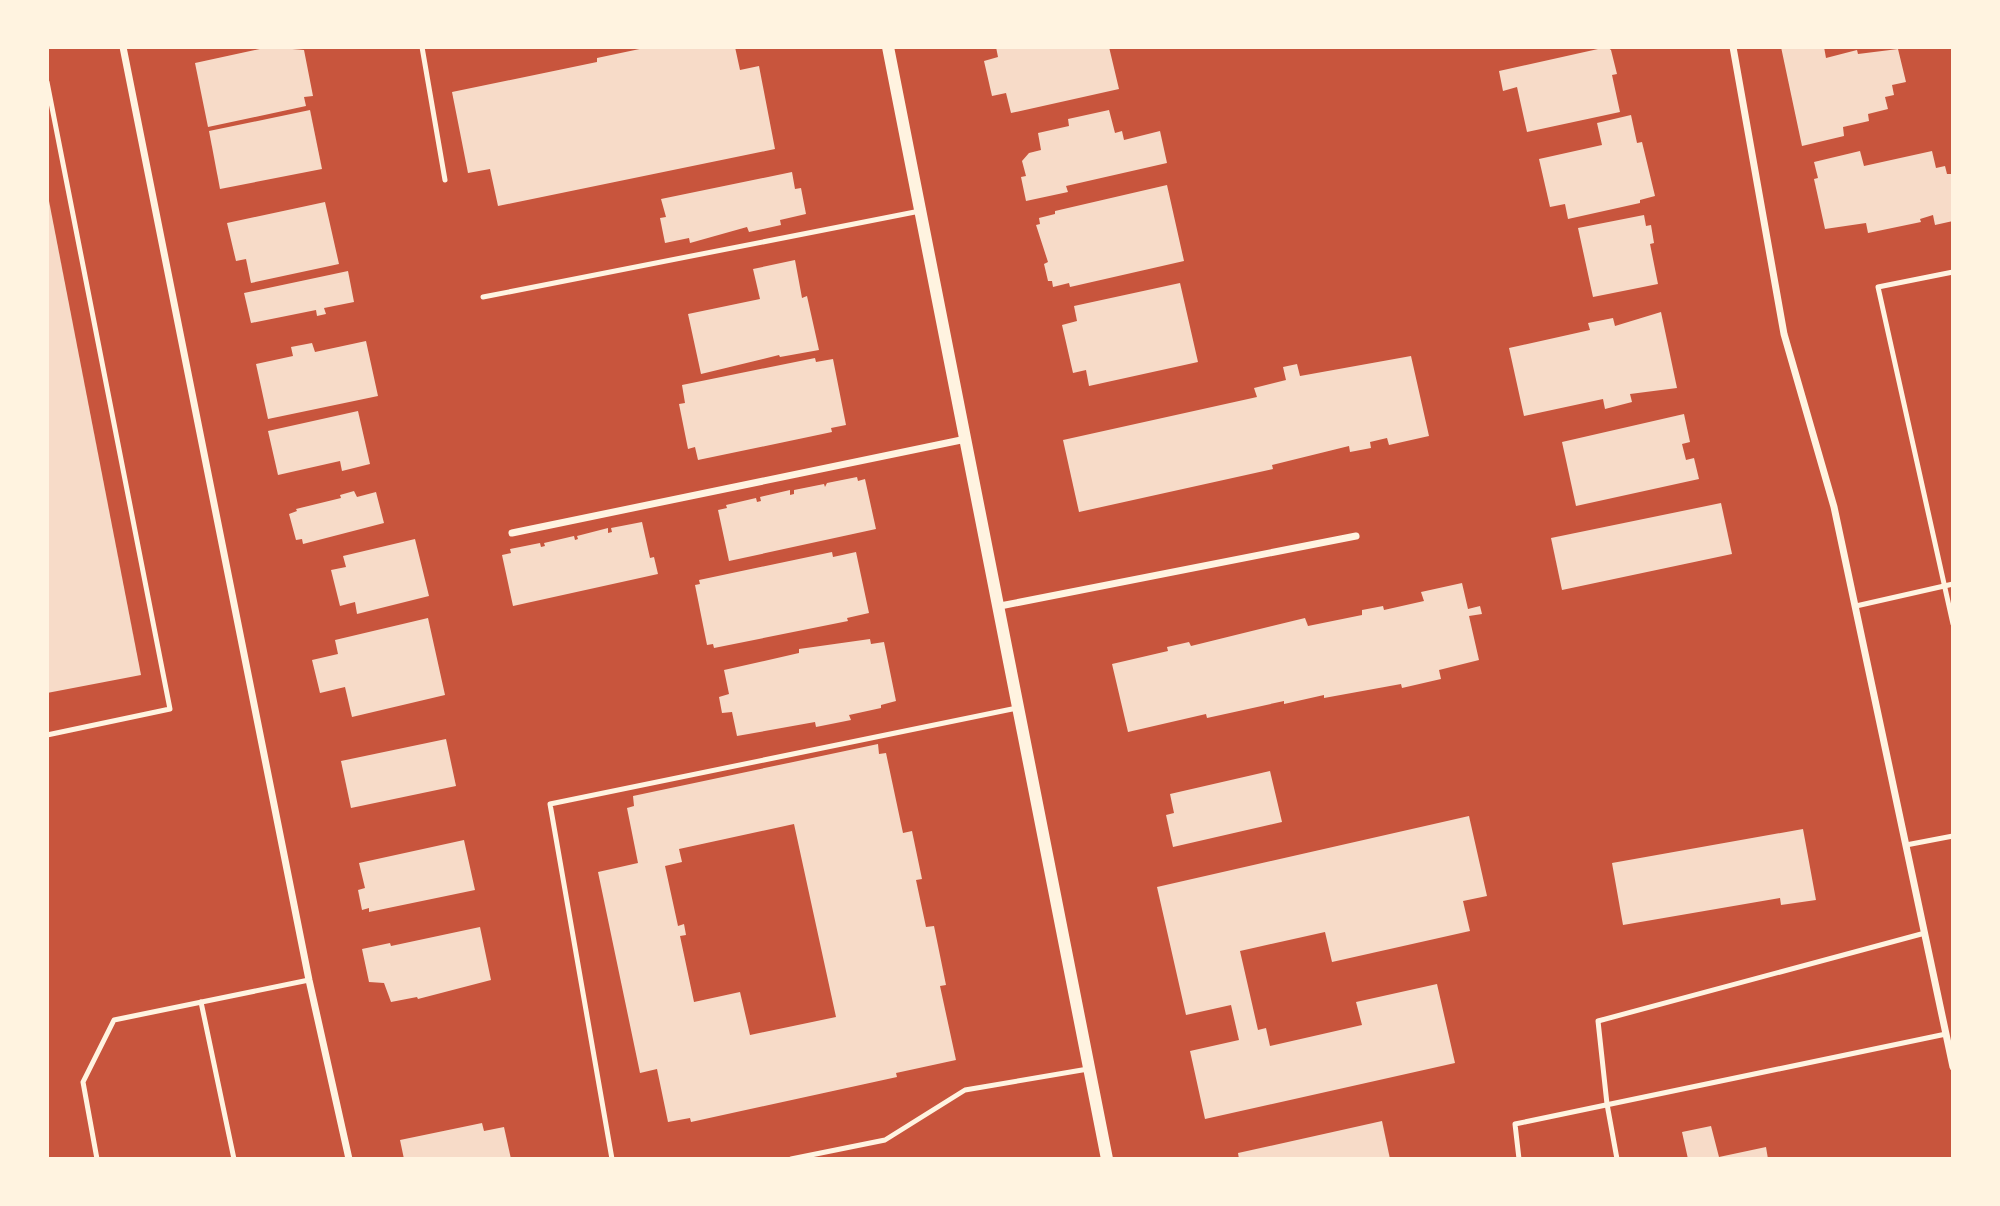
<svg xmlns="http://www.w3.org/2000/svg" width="2000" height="1206" font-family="'Asap Condensed',sans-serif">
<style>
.building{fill:#f7dbc8;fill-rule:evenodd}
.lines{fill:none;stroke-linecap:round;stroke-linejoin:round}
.service{stroke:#fff3e0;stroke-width:5}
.minor{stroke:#fff3e0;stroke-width:7}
.tertiary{stroke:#fff3e0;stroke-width:12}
</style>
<rect width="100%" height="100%" fill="#c8553d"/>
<g class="building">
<path d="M 269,47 L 304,50 L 313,96 L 304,97 L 306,106 L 208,127 L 195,63 Z"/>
<path d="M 649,47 L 735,47 L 740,70 L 759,66 L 775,149 L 498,206 L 490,169 L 468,173 L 452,92 L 597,62 L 597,58 Z"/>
<path d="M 996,47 L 1109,47 L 1119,89 L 1011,113 L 1006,93 L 992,96 L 984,61 L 998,57 Z"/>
<path d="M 1607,47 L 1611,50 L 1617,74 L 1612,75 L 1620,112 L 1527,132 L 1517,87 L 1503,91 L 1499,71 Z"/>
<path d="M 1781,47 L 1824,47 L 1826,58 L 1857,50 L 1858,54 L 1898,49 L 1906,82 L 1892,85 L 1894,95 L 1885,97 L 1888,109 L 1868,114 L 1869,121 L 1843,127 L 1844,136 L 1802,146 Z"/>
<path d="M 310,110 L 322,169 L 220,189 L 209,131 Z"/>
<path d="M 1109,110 L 1115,133 L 1122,131 L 1124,140 L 1160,131 L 1167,163 L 1066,186 L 1068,192 L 1026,201 L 1021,177 L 1026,176 L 1022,161 L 1029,153 L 1041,150 L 1038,133 L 1069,126 L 1068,119 Z"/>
<path d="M 1631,115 L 1637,143 L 1642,142 L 1655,196 L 1640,200 L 1640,203 L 1568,219 L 1565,204 L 1550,207 L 1539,159 L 1602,145 L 1597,123 Z"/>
<path d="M 1860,151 L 1864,166 L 1932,151 L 1936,168 L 1945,166 L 1947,174 L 1951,174 L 1953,221 L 1935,225 L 1933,215 L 1920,219 L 1921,222 L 1868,233 L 1866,223 L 1825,229 L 1814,179 L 1818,178 L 1814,162 Z"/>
<path d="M 792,172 L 795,189 L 801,188 L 806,214 L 780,220 L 781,225 L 749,232 L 747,227 L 690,243 L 689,238 L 665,243 L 660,218 L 666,217 L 661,199 Z"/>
<path d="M 1167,185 L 1184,261 L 1070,287 L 1069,283 L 1053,287 L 1052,281 L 1048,281 L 1044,264 L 1048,262 L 1036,225 L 1040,224 L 1039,218 L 1055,214 L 1055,211 Z"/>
<path d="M 49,201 L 141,675 L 47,693 L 47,202 Z"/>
<path d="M 325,202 L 339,264 L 251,283 L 246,259 L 236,261 L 227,223 Z"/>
<path d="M 1644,215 L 1646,226 L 1651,225 L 1654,243 L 1650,244 L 1658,284 L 1593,297 L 1578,228 Z"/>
<path d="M 795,260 L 802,298 L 807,296 L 819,350 L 780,357 L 779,355 L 701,374 L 688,314 L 760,299 L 753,269 Z"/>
<path d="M 348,271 L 354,302 L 324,308 L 326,314 L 317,316 L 316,310 L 251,323 L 244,293 Z"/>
<path d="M 1180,283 L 1198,362 L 1089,386 L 1086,370 L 1073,373 L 1062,325 L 1077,321 L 1074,306 Z"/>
<path d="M 1661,312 L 1677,388 L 1630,394 L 1632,402 L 1605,409 L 1603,399 L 1524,416 L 1509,348 L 1590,330 L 1588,323 L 1613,318 L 1615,326 Z"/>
<path d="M 366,341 L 378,396 L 268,419 L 256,364 L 293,356 L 291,347 L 312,343 L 315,352 Z"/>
<path d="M 1411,356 L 1429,436 L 1389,445 L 1387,438 L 1370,442 L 1371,448 L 1350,452 L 1349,446 L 1272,465 L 1273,469 L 1079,512 L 1063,440 L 1257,397 L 1254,388 L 1286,380 L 1283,367 L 1297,364 L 1300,376 Z"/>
<path d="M 815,358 L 816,362 L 833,359 L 846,425 L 831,428 L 832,432 L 698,460 L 695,447 L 688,449 L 679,404 L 685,403 L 682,385 Z"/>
<path d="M 358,411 L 370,464 L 342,471 L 340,461 L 278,475 L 268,431 Z"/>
<path d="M 1684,414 L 1690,442 L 1682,444 L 1686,460 L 1694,458 L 1699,479 L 1576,506 L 1562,442 Z"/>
<path d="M 857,477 L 858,481 L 865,479 L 876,529 L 729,561 L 718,510 L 727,508 L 726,505 L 756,498 L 757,502 L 761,501 L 760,497 L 790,490 L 790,495 L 794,494 L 794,490 L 824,484 L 825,487 L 827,483 Z"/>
<path d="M 354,491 L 357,497 L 376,492 L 384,523 L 303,544 L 302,539 L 296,540 L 289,514 L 297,511 L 296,509 L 341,498 L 340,495 Z"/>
<path d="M 1721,503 L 1732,554 L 1562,590 L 1551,538 Z"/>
<path d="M 642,522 L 650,558 L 654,557 L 658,574 L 513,606 L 502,555 L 511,553 L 510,549 L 540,543 L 541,547 L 545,546 L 544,543 L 574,536 L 575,540 L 578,539 L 577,536 L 608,528 L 608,533 L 612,532 L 611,528 Z"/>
<path d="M 415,539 L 429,596 L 357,614 L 355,602 L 340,606 L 331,570 L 346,567 L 343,556 Z"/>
<path d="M 832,552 L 833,557 L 856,552 L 869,613 L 847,618 L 848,621 L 714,648 L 713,644 L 707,645 L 695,585 L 700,584 L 699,580 Z"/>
<path d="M 1462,583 L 1468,609 L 1480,606 L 1482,614 L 1469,616 L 1479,660 L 1439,670 L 1441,679 L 1402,688 L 1401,684 L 1324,698 L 1324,695 L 1284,704 L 1284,701 L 1207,718 L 1206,714 L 1128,732 L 1112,664 L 1168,651 L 1167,647 L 1189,642 L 1191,646 L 1305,618 L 1308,626 L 1362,615 L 1362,610 L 1383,606 L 1384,610 L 1424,601 L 1421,592 Z"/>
<path d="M 428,618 L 445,695 L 352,717 L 345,687 L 320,693 L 312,660 L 338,654 L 335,640 Z"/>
<path d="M 870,639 L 871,644 L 884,642 L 896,701 L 881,705 L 881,708 L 849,715 L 851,720 L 816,727 L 815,722 L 737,736 L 732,712 L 722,713 L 719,697 L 729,694 L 724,670 L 799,653 L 799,649 Z"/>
<path d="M 446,739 L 456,786 L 351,808 L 341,761 Z"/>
<path d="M 878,744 L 879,754 L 886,753 L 903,833 L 912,831 L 922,879 L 916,880 L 926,927 L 934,926 L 946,985 L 940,986 L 956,1060 L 896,1073 L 897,1077 L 691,1122 L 690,1118 L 668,1122 L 657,1069 L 640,1073 L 598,872 L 638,863 L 627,808 L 634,806 L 633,796 ZM 794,824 L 836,1017 L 750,1035 L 740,992 L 694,1002 L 680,936 L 686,935 L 684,924 L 678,926 L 665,866 L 682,862 L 679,849 Z"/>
<path d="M 1270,771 L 1282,822 L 1173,847 L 1166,815 L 1174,813 L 1170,794 Z"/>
<path d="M 1469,816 L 1487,896 L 1463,901 L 1470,931 L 1332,962 L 1325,932 L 1240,951 L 1258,1030 L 1266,1028 L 1270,1046 L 1362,1025 L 1356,1002 L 1437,984 L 1455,1063 L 1205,1119 L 1190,1051 L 1239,1040 L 1231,1005 L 1186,1015 L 1157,887 Z"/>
<path d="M 1803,829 L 1816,900 L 1781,905 L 1780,898 L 1623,925 L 1612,863 Z"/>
<path d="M 464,840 L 475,890 L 369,912 L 369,908 L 362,910 L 358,890 L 365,888 L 359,863 Z"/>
<path d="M 480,927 L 491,980 L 418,999 L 417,997 L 391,1002 L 384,983 L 369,982 L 362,949 L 390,943 L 391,946 Z"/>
<path d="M 1382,1121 L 1390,1159 L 1239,1159 L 1238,1153 Z"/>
<path d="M 482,1123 L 484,1131 L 504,1127 L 511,1159 L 404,1159 L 400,1140 Z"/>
<path d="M 1711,1126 L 1719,1157 L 1766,1147 L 1768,1159 L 1688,1159 L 1682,1132 Z"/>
</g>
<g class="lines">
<g class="service">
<path d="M 422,47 L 445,180"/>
<path d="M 47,82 L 170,709 L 47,735"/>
<path d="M 1953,272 L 1878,287 L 1953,624"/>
<path d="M 483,297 L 920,211"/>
<path d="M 1856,606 L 1953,584"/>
<path d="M 1906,845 L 1953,836"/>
<path d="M 201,1002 L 234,1159"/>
<path d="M 97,1159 L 83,1082 L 114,1020 L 309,980"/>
<path d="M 612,1159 L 550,804 L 1017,708"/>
<path d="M 791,1159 L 885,1140 L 965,1090 L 1088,1069"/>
<path d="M 1519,1159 L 1515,1124 L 1946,1034"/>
<path d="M 1617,1159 L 1607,1104 L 1598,1021 L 1925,933"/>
</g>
<g class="minor">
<path d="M 123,47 L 309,980 L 349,1159"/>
<path d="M 1733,47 L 1784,334 L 1834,507 L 1953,1067"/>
<path d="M 512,533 L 966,439"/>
<path d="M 1000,606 L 1356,536"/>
</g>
<path class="tertiary" d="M 888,47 L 1107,1159"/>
</g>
<rect width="2000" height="1206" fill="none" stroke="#fff3e0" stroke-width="98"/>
</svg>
